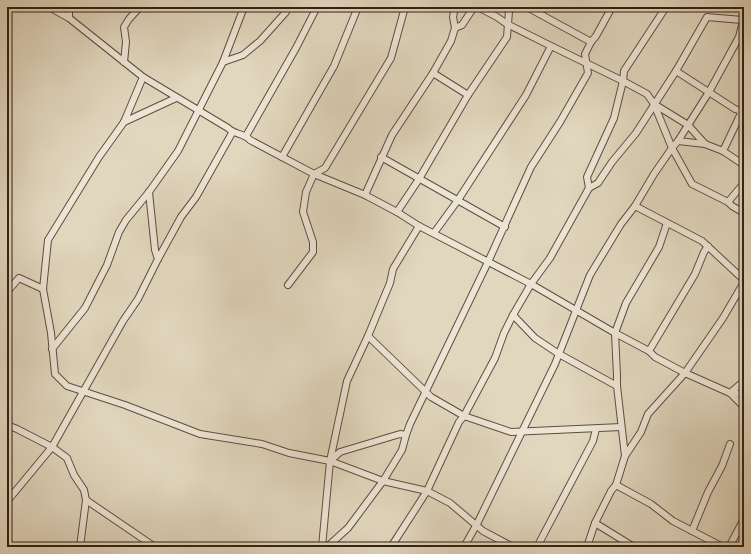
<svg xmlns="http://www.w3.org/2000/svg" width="751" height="554" font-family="'Gentium Book Plus',serif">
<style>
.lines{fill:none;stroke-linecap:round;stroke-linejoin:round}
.street-casing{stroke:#5f4d3f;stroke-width:8}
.street{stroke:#ece5d5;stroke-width:6}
</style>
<rect width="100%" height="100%" fill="#e1d7be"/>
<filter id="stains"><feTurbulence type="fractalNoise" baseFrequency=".005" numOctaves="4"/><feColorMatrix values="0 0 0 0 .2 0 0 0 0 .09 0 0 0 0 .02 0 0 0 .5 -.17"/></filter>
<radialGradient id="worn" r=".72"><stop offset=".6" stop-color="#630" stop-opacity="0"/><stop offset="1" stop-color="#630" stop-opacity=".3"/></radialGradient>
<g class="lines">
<g class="street-casing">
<g id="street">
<path d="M 49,7 L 69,18 L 143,77 L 228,128 C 235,135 244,133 250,140 L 314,174 L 365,195 L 397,212 L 419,226 L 531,284 L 615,333 L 649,351 L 655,357 L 685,373 L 730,393 L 744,394"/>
<path d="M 69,7 L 69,18"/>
<path d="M 478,7 L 497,17 L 507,24 L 551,46 L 623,81 L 647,94 L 654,104 L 672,148 L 692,184 L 728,202 L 732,206 L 744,213"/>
<path d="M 527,7 L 591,42"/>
<path d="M 455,28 L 462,25 L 474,7"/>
<path d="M 124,62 L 126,42 L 124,27 L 129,19 L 140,7"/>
<path d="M 223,62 L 243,55 L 260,41 L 286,12 L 288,7"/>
<path d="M 676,71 L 735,109 L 744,112"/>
<path d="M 433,73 L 468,95"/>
<path d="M 143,77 L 124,122 L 99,157 L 48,240 L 43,289 L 51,333 L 55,374 L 67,386 L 125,405 L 200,434 L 262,444 L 289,453 L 330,461 L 383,481 L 427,491 L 450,503 L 483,531 L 513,547"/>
<path d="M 654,104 L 688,125 L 705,144"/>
<path d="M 124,122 L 176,98"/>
<path d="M 246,136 L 296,48 L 317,7"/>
<path d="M 678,141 L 705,144 L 723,151 L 744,165"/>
<path d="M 723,151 L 744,107"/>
<path d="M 282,157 L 334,66 L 358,7"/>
<path d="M 381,157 L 505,227"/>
<path d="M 589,188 L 587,177 L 614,118 L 623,81 L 624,71 L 666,7"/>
<path d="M 149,192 L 155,250 L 158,259"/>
<path d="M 365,195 L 392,135 L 433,73 L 451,41 L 455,28 L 453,17 L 455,7"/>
<path d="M 728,202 L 744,183"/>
<path d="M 635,206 L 702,241 L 744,280"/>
<path d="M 397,212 L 419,179 L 468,95 L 507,37 L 509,11 L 511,7"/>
<path d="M 434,233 L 458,200 L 526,95 L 551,46"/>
<path d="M 288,285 L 313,252 L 313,242 L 303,212 L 306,192 L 314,174 L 325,168 L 391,58 L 405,7"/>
<path d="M 7,292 L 19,278 L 43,289"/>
<path d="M 513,315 L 535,338 L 559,354 L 617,386"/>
<path d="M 368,336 L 431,397 L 464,416 L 511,432 L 621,427"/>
<path d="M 52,349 L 85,308 L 107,265 L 119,232 L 126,220 L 149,192 L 178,151 L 223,62 L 244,7"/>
<path d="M 649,351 L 695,274 L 704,252 L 708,246"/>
<path d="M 744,381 L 730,393 L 744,407"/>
<path d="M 7,425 L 17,429 L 52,447 L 67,458 L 74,475 L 84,490 L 86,500 L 80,547"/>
<path d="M 625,456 L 617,386 L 617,376 L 615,333 L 626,303 L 659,247 L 667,223"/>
<path d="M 330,461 L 340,452 L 400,434 L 406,435"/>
<path d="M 616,485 L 651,504 L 673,521 L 723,547"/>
<path d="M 7,498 L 9,499 L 52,447 L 123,321 L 138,299 L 158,259 L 181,217 L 196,197 L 232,133"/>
<path d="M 86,500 L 155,547"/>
<path d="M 595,523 L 634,547"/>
<path d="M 692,531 L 708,492 L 722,466 L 730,444"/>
<path d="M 322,547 L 330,461 L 347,381 L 368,336 L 390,283 L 393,269 L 419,226"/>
<path d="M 327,547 L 348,528 L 383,481 L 402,450 L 406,435 L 410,424 L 488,262 L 531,167 L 560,122 L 588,73 L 585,54 L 591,42 L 596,36 L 612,7"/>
<path d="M 391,547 L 427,491 L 459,422 L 464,416 L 495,358 L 504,333 L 513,315 L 531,284 L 550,258 L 589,188 L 598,183 L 612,162 L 636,133 L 676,71 L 707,17 L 742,20"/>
<path d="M 464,547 L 477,524 L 555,364 L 590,275 L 621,224 L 635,206 L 654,174 L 672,148 L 678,141 L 709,92 L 739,37 L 744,17"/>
<path d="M 537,547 L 593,441 L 596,429"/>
<path d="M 587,547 L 595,523 L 611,491 L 616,485 L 625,456 L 641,432 L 648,414 L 685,373 L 723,318 L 744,282"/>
<path d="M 729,547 L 744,519"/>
</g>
</g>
<use href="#street" class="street"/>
</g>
<rect width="751" height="554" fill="none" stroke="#e1d7be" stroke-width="24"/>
<rect x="8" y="8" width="735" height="538" fill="none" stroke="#341f15" stroke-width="2"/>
<rect x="12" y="12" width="727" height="530" fill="none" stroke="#341f15"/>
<rect width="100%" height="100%" filter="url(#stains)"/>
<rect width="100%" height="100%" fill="url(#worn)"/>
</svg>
